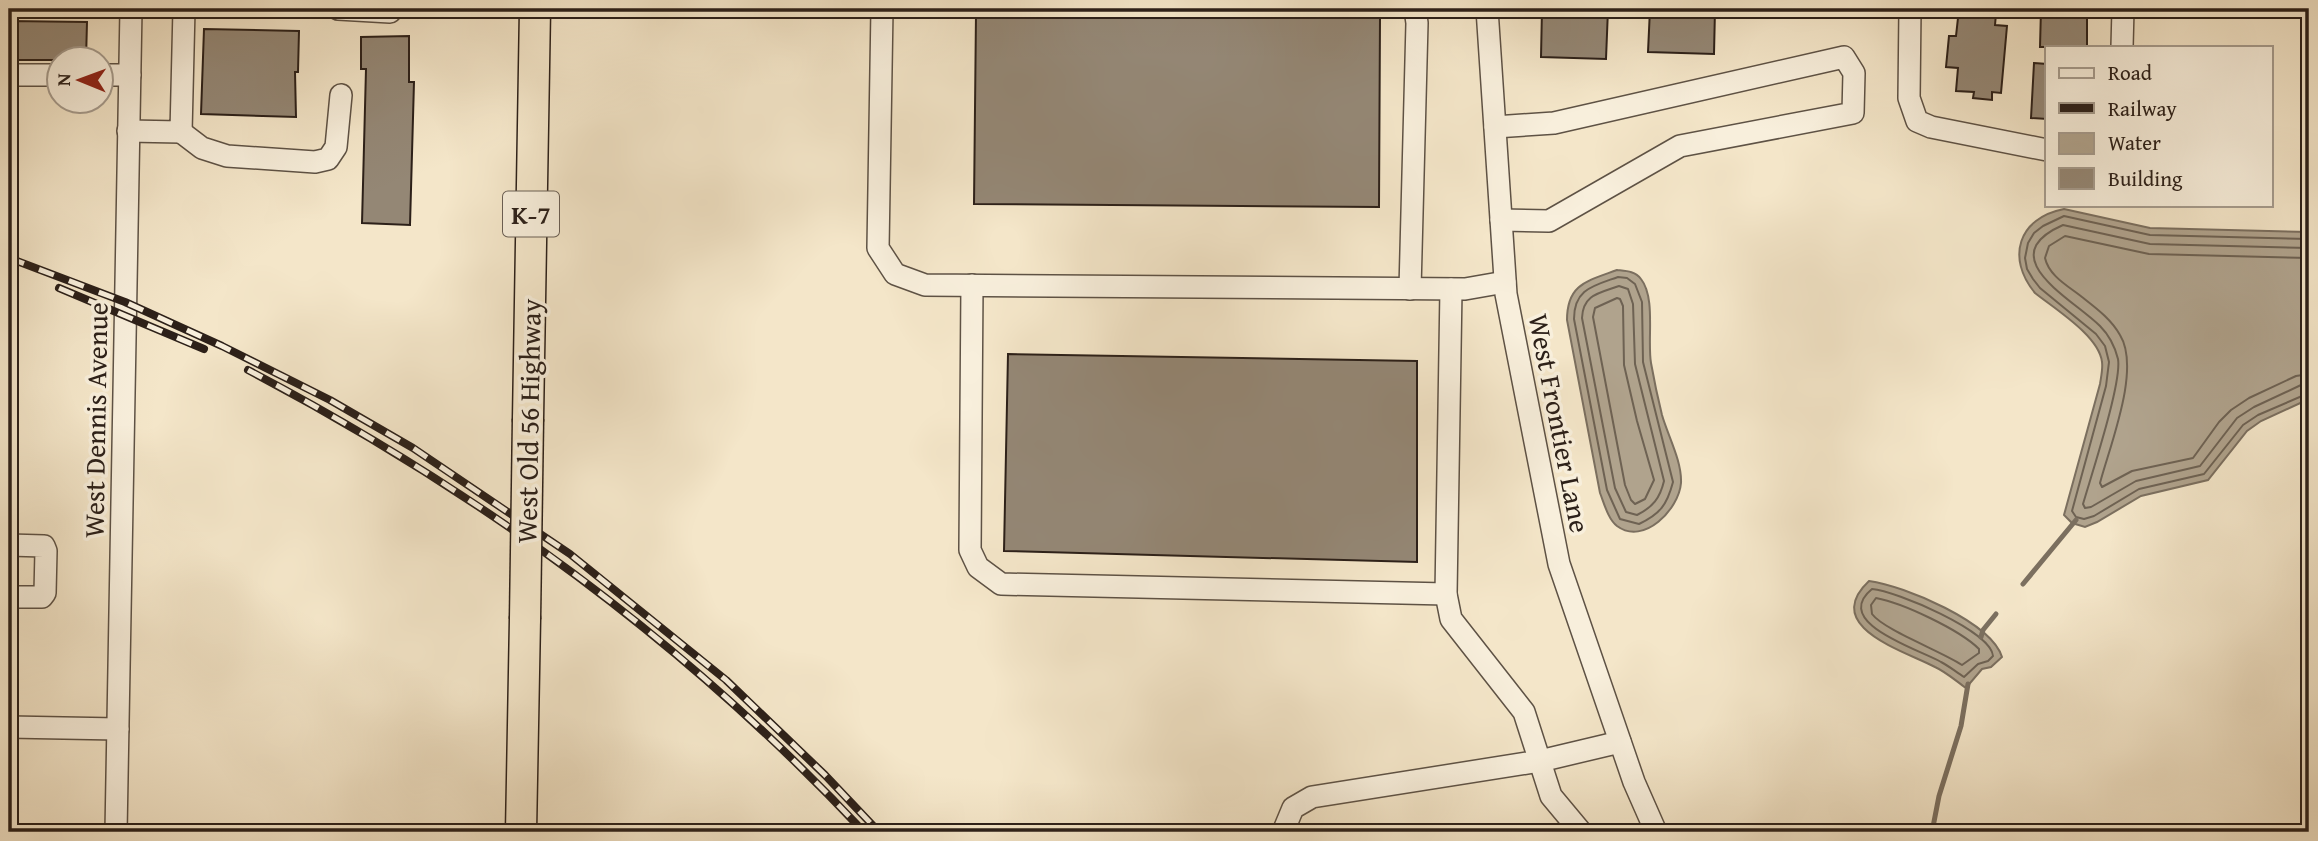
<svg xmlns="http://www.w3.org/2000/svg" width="2318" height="841" font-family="'Gentium Book Plus',serif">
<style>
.water{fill:#b0a38d;stroke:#7b6f5f;stroke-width:2}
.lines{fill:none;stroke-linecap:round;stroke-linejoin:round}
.shore{stroke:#6e6253;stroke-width:2}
.stream{stroke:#7b6f5f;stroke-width:5}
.building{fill:#948775;stroke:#2c2019;stroke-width:2}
.minor-casing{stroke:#5e5245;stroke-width:24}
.highway-casing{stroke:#2c2019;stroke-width:33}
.minor{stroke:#f8efdc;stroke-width:21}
.highway{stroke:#f4e6c9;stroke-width:30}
.rail-casing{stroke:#2c2019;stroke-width:8}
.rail{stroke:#f8efdc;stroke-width:5;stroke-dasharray:16;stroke-linecap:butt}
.highway-bridge-casing{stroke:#2c2019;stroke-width:33;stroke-linecap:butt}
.highway-bridge{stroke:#f4e6c9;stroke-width:30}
.labels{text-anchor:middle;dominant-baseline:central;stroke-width:7;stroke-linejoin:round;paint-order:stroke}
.shield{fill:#f8efdc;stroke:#695e54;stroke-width:2}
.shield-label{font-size:26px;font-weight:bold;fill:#2c2019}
.street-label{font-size:28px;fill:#2c2019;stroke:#f8efdc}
</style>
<rect width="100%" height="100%" fill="#f4e6c9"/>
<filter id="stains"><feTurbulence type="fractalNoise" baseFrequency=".00286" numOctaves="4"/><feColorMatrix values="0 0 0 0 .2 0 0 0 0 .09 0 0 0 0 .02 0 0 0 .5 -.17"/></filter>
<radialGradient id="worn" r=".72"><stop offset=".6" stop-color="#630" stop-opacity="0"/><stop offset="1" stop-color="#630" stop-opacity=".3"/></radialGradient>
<g class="water">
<path d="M 2064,209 L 2150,228 L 2309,232 L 2309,399 L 2261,421 L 2247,431 L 2208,480 L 2141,496 L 2097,522 L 2085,527 L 2072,523 L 2064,515 L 2100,384 C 2101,377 2103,369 2102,362 C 2099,336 2055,309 2035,293 C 2006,258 2018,218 2064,209 Z"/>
<path d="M 1617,270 C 1626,271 1635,271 1641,279 C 1656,298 1647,340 1651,363 C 1654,380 1658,399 1662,415 C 1668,436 1682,461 1681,483 C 1679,509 1644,546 1617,526 C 1608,519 1604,503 1600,493 L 1567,320 C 1567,284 1587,281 1617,270 Z"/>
<path d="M 1869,581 C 1905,586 1991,622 2002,657 L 1991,667 L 1982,669 L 1966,688 C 1956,681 1946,672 1935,667 C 1905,651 1820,627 1869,581 Z"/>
</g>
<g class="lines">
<g class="shore">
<path d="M 2309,239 L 2150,235 L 2064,216 L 2043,226 L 2034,233 L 2028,243 L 2025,258 L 2027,269 L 2033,279 L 2040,288 L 2096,334 L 2105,346 L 2109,362 L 2106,386 L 2072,511 L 2076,517 L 2084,519 L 2094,516 L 2139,489 L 2204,474 L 2243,425 L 2258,415 L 2309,393"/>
<path d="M 2309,248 L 2150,244 L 2063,225 C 1990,257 2073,299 2100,326 C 2109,335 2115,347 2118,359 C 2122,383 2091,476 2083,504 L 2085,508 L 2091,507 L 2136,481 L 2200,466 L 2237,418 L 2254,407 L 2301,385 L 2309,384"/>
<path d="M 2309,258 L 2149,254 L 2065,236 L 2049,246 L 2045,258 C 2049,276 2068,286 2082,297 C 2096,308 2111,319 2120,335 C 2141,369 2110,445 2100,483 L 2102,487 L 2132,471 L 2193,458 L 2219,422 L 2231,410 L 2249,398 L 2296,376 L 2309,374"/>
<path d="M 1618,277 L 1627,278 L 1635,284 L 1642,302 L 1643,362 L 1673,482 C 1667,505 1660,514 1639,524 L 1620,519 L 1607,490 L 1574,319 C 1574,289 1593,286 1618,277 Z"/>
<path d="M 1619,286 L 1628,289 L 1633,304 L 1635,364 L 1664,481 C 1660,498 1653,507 1637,515 L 1626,512 L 1615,488 L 1582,318 C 1583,294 1600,293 1619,286 Z"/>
<path d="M 1617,298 L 1620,299 L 1623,306 L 1624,365 L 1637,421 L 1654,480 L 1645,499 L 1635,504 L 1631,500 L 1625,485 L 1593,317 L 1595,308 Z"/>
<path d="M 1872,589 C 1896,591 1991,631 1993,656 L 1988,661 L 1978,664 L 1964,677 C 1956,672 1949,666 1941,662 C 1921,650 1830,623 1872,589 Z"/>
<path d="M 1876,598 C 1903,603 1960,630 1979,649 L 1979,653 L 1962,665 C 1941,651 1884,630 1872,614 L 1871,605 Z"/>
</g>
<g class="stream">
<path d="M 2023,584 L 2076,520"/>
<path d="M 1981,637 L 1983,630 L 1996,614"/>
<path d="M 1932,832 L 1939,796 L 1961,726 L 1968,684"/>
</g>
</g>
<g class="building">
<path d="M 1542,9 L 1608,9 L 1606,59 L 1541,57 Z"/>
<path d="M 1650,9 L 1715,9 L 1714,54 L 1648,52 Z"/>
<path d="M 1959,9 L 1981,9 L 1980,13 L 1996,14 L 1995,25 L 2007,26 L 2001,93 L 1992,92 L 1992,100 L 1973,98 L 1974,92 L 1956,91 L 1958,68 L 1946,67 L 1949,36 L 1956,36 Z"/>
<path d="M 2041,9 L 2087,9 L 2087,47 L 2040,47 Z"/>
<path d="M 976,14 L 1380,17 L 1379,207 L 974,204 Z"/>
<path d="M 9,21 L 87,22 L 86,60 L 9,60 Z"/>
<path d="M 204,29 L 299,31 L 298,72 L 295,72 L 296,117 L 201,114 Z"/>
<path d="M 409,36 L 409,82 L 414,82 L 410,225 L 362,223 L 366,69 L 361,69 L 361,37 Z"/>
<path d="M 2034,63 L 2047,64 L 2047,119 L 2031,118 Z"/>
<path d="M 1008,354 L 1417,361 L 1417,562 L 1004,551 Z"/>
</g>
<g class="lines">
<g class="minor-casing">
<g id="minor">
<path d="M 338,9 L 390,12"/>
<path d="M 882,9 L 878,248 L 895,274 L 925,285 L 1465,289 L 1505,282"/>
<path d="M 1487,9 L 1506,294 L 1559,564 L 1634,782 L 1656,832"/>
<path d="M 1910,9 L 1909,98 L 1917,121 L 1931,127 L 2047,150"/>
<path d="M 2122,47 L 2123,9"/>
<path d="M 9,75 L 60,75"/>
<path d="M 102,75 L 130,75"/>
<path d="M 1495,127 L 1554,123 L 1844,57 L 1854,73 L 1853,113 L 1680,146 L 1549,221 L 1501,220"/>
<path d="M 128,131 L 181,132 L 184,9"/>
<path d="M 181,132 L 202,148 L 227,156 L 315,162 L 328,159 L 336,147 L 341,95"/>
<path d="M 972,285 L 970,550 L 978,567 L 1001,584 L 1446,594"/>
<path d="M 1410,289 L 1417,23 L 1415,9"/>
<path d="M 1451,289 L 1446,594 L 1451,619 L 1524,712 L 1551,796 L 1581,832"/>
<path d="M 9,545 L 44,546 L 46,551 L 45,593 L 42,597 L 9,597"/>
<path d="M 9,727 L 118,729"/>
<path d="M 116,832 L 131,9"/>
<path d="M 1283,832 L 1293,808 L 1312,797 L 1540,761 L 1620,742"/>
</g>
</g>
<g class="highway-casing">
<g id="highway">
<path d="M 528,419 L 535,9"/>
<path d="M 521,832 L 525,619"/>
</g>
</g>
<use href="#minor" class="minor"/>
<use href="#highway" class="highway"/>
<g class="rail-casing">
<g id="rail">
<path d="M 9,258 L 125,302 L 222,346 L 330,400 L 413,448 L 570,554 L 726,680 L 825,775 L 879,832"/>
<path d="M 59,288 L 204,349"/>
<path d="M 248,370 C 479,491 686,642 864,832"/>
</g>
</g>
<use href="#rail" class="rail"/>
<g class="highway-bridge-casing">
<path id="highway-bridge" d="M 525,619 L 528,419"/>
</g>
<use href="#highway-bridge" class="highway-bridge"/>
</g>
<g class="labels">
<rect class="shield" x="503" y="191.5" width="56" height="45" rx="5"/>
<g class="shield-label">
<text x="531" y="214">K-7</text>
</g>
<g class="street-label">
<text transform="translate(95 420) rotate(-89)">West Dennis Avenue</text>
<text transform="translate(528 421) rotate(-89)">West Old 56 Highway</text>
<text transform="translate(1560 423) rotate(79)">West Frontier Lane</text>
</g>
</g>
<rect width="2318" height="841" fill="none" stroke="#f4e6c9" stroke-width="35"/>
<rect x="10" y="10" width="2297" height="820" fill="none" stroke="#2c2019" stroke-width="3.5"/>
<rect x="18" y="18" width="2283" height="806" fill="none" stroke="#2c2019" stroke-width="2"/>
<rect x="2045" y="46" width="228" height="161" fill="#f8efdc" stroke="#a69c8e" stroke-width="2"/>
<rect x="2059" y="68" width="35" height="10" fill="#f8efdc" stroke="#a69c8e" stroke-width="2"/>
<text x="2108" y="80" font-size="21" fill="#2c2019">Road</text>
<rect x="2059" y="103" width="35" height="10" fill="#2c2019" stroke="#a69c8e" stroke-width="2"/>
<text x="2108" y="116" font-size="21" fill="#2c2019">Railway</text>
<rect x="2059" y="133" width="35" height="21" fill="#b0a38d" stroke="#a69c8e" stroke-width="2"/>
<text x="2108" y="150" font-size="21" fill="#2c2019">Water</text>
<rect x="2059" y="168" width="35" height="21" fill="#948775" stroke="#a69c8e" stroke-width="2"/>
<text x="2108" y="186" font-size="21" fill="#2c2019">Building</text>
<g transform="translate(80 80) rotate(271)"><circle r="33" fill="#f8efdc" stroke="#a69c8e" stroke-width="2"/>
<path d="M0-5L12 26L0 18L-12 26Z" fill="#8f2418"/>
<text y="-10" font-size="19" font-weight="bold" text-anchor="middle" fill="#2c2019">N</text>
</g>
<rect width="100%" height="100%" filter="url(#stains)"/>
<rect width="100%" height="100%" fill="url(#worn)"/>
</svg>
